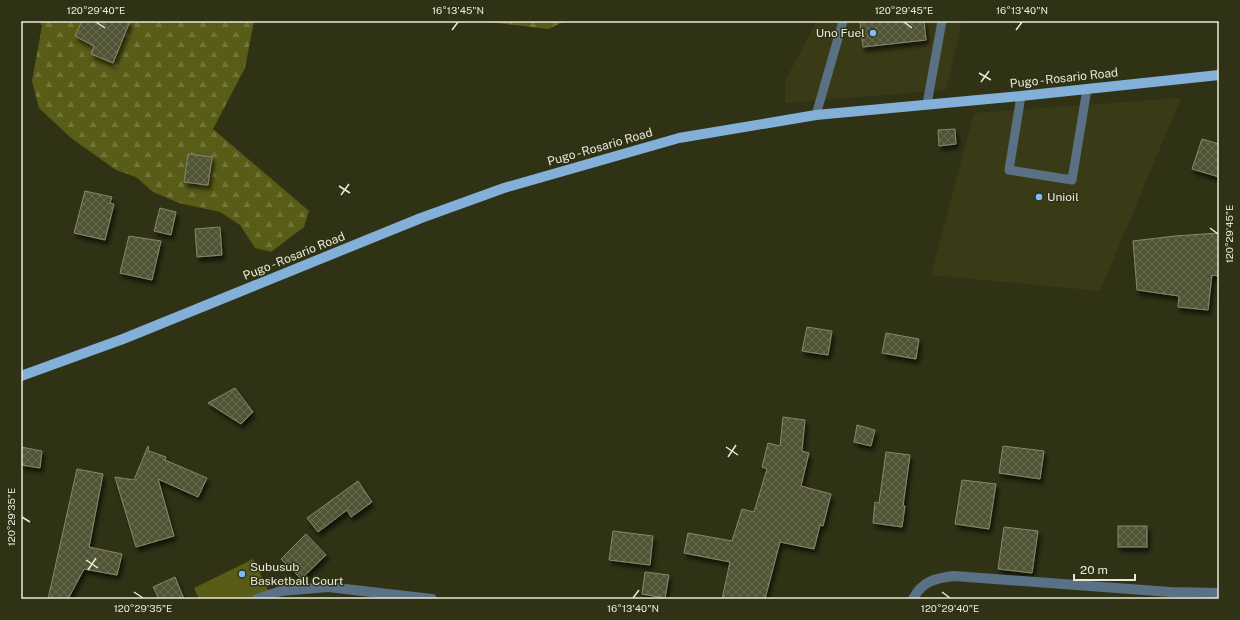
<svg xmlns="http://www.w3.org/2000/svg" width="1240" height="620" font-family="'Public Sans',sans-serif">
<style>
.built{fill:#393b17}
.grass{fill:#595c16}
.forest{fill:url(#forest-firs)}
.building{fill:url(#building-cross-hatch);stroke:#86896a;filter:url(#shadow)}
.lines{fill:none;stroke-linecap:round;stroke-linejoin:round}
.service{stroke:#5a7085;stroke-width:9}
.minor{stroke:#5a7085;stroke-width:10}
.primary{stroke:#82b0d9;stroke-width:10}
.ticks{fill:none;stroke:#e8ead9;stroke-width:1.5}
.poi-dot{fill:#7cbef9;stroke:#303216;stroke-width:1.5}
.labels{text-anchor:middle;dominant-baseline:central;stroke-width:3;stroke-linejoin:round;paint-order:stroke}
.poi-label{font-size:12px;fill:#e8ead9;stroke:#303216;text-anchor:start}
.street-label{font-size:12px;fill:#e8ead9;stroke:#303216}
.neatline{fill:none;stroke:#e8ead9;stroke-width:1.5}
.ticks-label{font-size:10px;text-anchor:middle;fill:#e8ead9}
</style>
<defs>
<pattern id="forest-firs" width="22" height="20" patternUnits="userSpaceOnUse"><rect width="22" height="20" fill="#595c16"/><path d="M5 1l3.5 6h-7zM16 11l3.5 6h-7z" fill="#717437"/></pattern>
<pattern id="building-cross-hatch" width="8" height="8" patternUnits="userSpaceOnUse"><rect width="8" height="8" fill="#515336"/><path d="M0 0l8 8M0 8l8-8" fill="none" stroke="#6a6c52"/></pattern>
<filter id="shadow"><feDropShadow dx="2.5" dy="4.5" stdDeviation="2" flood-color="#0009"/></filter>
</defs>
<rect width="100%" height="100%" fill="#303216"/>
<g class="built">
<path d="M 817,21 L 962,21 L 946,90 L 785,103 L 785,81 Z"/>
<path d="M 1181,98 L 1100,291 L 931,275 L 974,113 Z"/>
</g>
<path class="grass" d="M 253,559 L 270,594 L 260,599 L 199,599 L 194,588 Z"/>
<g class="forest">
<path d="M 40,21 L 254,21 L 245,68 L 213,129 L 309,211 L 304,227 L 271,252 L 255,248 L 240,225 L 220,212 L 179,203 L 153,192 L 136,177 L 116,170 L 71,138 L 39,108 L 32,81 L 42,26 Z"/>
<path d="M 480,21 L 566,21 L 548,29 Z"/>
</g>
<g class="building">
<path d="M 82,21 L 130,21 L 113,63 L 91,54 L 94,46 L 75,36 Z"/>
<path d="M 860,21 L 924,21 L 926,40 L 863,47 Z"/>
<path d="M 955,129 L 956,144 L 939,146 L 938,130 Z"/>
<path d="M 1202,139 L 1219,144 L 1219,177 L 1192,169 Z"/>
<path d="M 188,154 L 212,157 L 208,185 L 184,182 Z"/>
<path d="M 85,191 L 112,197 L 110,203 L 114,204 L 105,240 L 74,233 Z"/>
<path d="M 160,208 L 176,212 L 171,235 L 154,231 Z"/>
<path d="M 220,227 L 222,255 L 197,257 L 195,229 Z"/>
<path d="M 1219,233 L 1219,276 L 1212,275 L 1208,310 L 1178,307 L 1179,296 L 1137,290 L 1133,241 L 1175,236 Z"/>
<path d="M 129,236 L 161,241 L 152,280 L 120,273 Z"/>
<path d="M 807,327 L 832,331 L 828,355 L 802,351 Z"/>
<path d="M 886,333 L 919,339 L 916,359 L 882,353 Z"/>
<path d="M 235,388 L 253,412 L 241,424 L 208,403 Z"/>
<path d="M 783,417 L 805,420 L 802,451 L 809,453 L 801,486 L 831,494 L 823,526 L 820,525 L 814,549 L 780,542 L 765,599 L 722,599 L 730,562 L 684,553 L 688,533 L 732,541 L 742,509 L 754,512 L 767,469 L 762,467 L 768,443 L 780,446 Z"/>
<path d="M 857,425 L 875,430 L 871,446 L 854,442 Z"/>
<path d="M 148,446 L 149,451 L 166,457 L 165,460 L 207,478 L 198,497 L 158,479 L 174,536 L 136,547 L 115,477 L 134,480 Z"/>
<path d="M 1003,446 L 1044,451 L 1040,479 L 999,473 Z"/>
<path d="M 21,447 L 42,451 L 40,468 L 21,465 Z"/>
<path d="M 886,452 L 910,455 L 903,506 L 905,506 L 902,527 L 873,523 L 875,502 L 879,503 Z"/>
<path d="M 77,469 L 103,474 L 89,547 L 122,554 L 117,575 L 84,569 L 68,599 L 48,599 Z"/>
<path d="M 962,480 L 996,484 L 989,529 L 955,524 Z"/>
<path d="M 358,481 L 372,502 L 351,517 L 347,510 L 318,532 L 307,518 Z"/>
<rect x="1118" y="526" width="29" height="21"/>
<path d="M 1004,527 L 1038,531 L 1032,573 L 998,569 Z"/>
<path d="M 613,531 L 653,536 L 650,565 L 609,560 Z"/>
<path d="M 306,534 L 326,555 L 301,579 L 281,559 Z"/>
<path d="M 645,572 L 669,575 L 665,598 L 642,594 Z"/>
<path d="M 175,577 L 184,599 L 159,599 L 153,587 Z"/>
</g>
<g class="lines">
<g class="service">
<path d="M 1021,96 L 1009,170 L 1072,180 L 1087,89"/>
<path d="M 927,104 L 942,21"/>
<path d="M 816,115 L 843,21"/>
</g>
<g class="minor">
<path d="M 257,599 L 281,591 L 328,587 L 432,599"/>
<path d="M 913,599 C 922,581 936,578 954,576 L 1170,592 L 1219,593"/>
</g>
<path class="primary" d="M 21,376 L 123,339 L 421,218 L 504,188 L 679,138 L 816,115 L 1021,96 L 1219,75"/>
</g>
<path class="ticks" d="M 96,22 L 105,28M 904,22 L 912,28M 452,30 L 458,22M 1016,30 L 1022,22M 979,73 L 991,80M 981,82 L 989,71M 339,186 L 350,193M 341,195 L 349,184M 1210,228 L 1218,234M 726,447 L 738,455M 728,457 L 736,445M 22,517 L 30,522M 86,560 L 98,568M 88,570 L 96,558M 134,592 L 143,598M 942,592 L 950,598M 633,598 L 639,590"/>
<g class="poi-dot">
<circle cx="873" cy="33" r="4"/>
<circle cx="1039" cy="197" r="4"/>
<circle cx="242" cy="574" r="4"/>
</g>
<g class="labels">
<g class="poi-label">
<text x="865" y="33" text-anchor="end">Uno Fuel</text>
<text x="1047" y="197">Unioil</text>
<text x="250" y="567">Subusub<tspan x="250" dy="14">Basketball Court</tspan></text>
</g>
<g class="street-label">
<text transform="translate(1064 78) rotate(-6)">Pugo - Rosario Road</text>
<text transform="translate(600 147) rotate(-16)">Pugo - Rosario Road</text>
<text transform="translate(294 256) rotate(-22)">Pugo - Rosario Road</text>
</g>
</g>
<rect width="1240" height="620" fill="none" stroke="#303216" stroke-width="44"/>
<path d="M1074 574v6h61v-6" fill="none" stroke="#e8ead9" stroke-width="2"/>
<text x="1080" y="574" font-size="12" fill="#e8ead9" stroke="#303216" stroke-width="3" paint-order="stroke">20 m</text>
<rect x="22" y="22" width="1196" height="576" class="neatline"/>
<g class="ticks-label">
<text x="96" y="14">120°29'40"E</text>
<text x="458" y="14">16°13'45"N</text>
<text x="904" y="14">120°29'45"E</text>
<text x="1022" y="14">16°13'40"N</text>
<text transform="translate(1229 234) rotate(-90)" y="4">120°29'45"E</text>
<text transform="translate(11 517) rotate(-90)" y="4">120°29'35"E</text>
<text x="143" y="612">120°29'35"E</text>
<text x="633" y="612">16°13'40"N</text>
<text x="950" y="612">120°29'40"E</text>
</g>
</svg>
